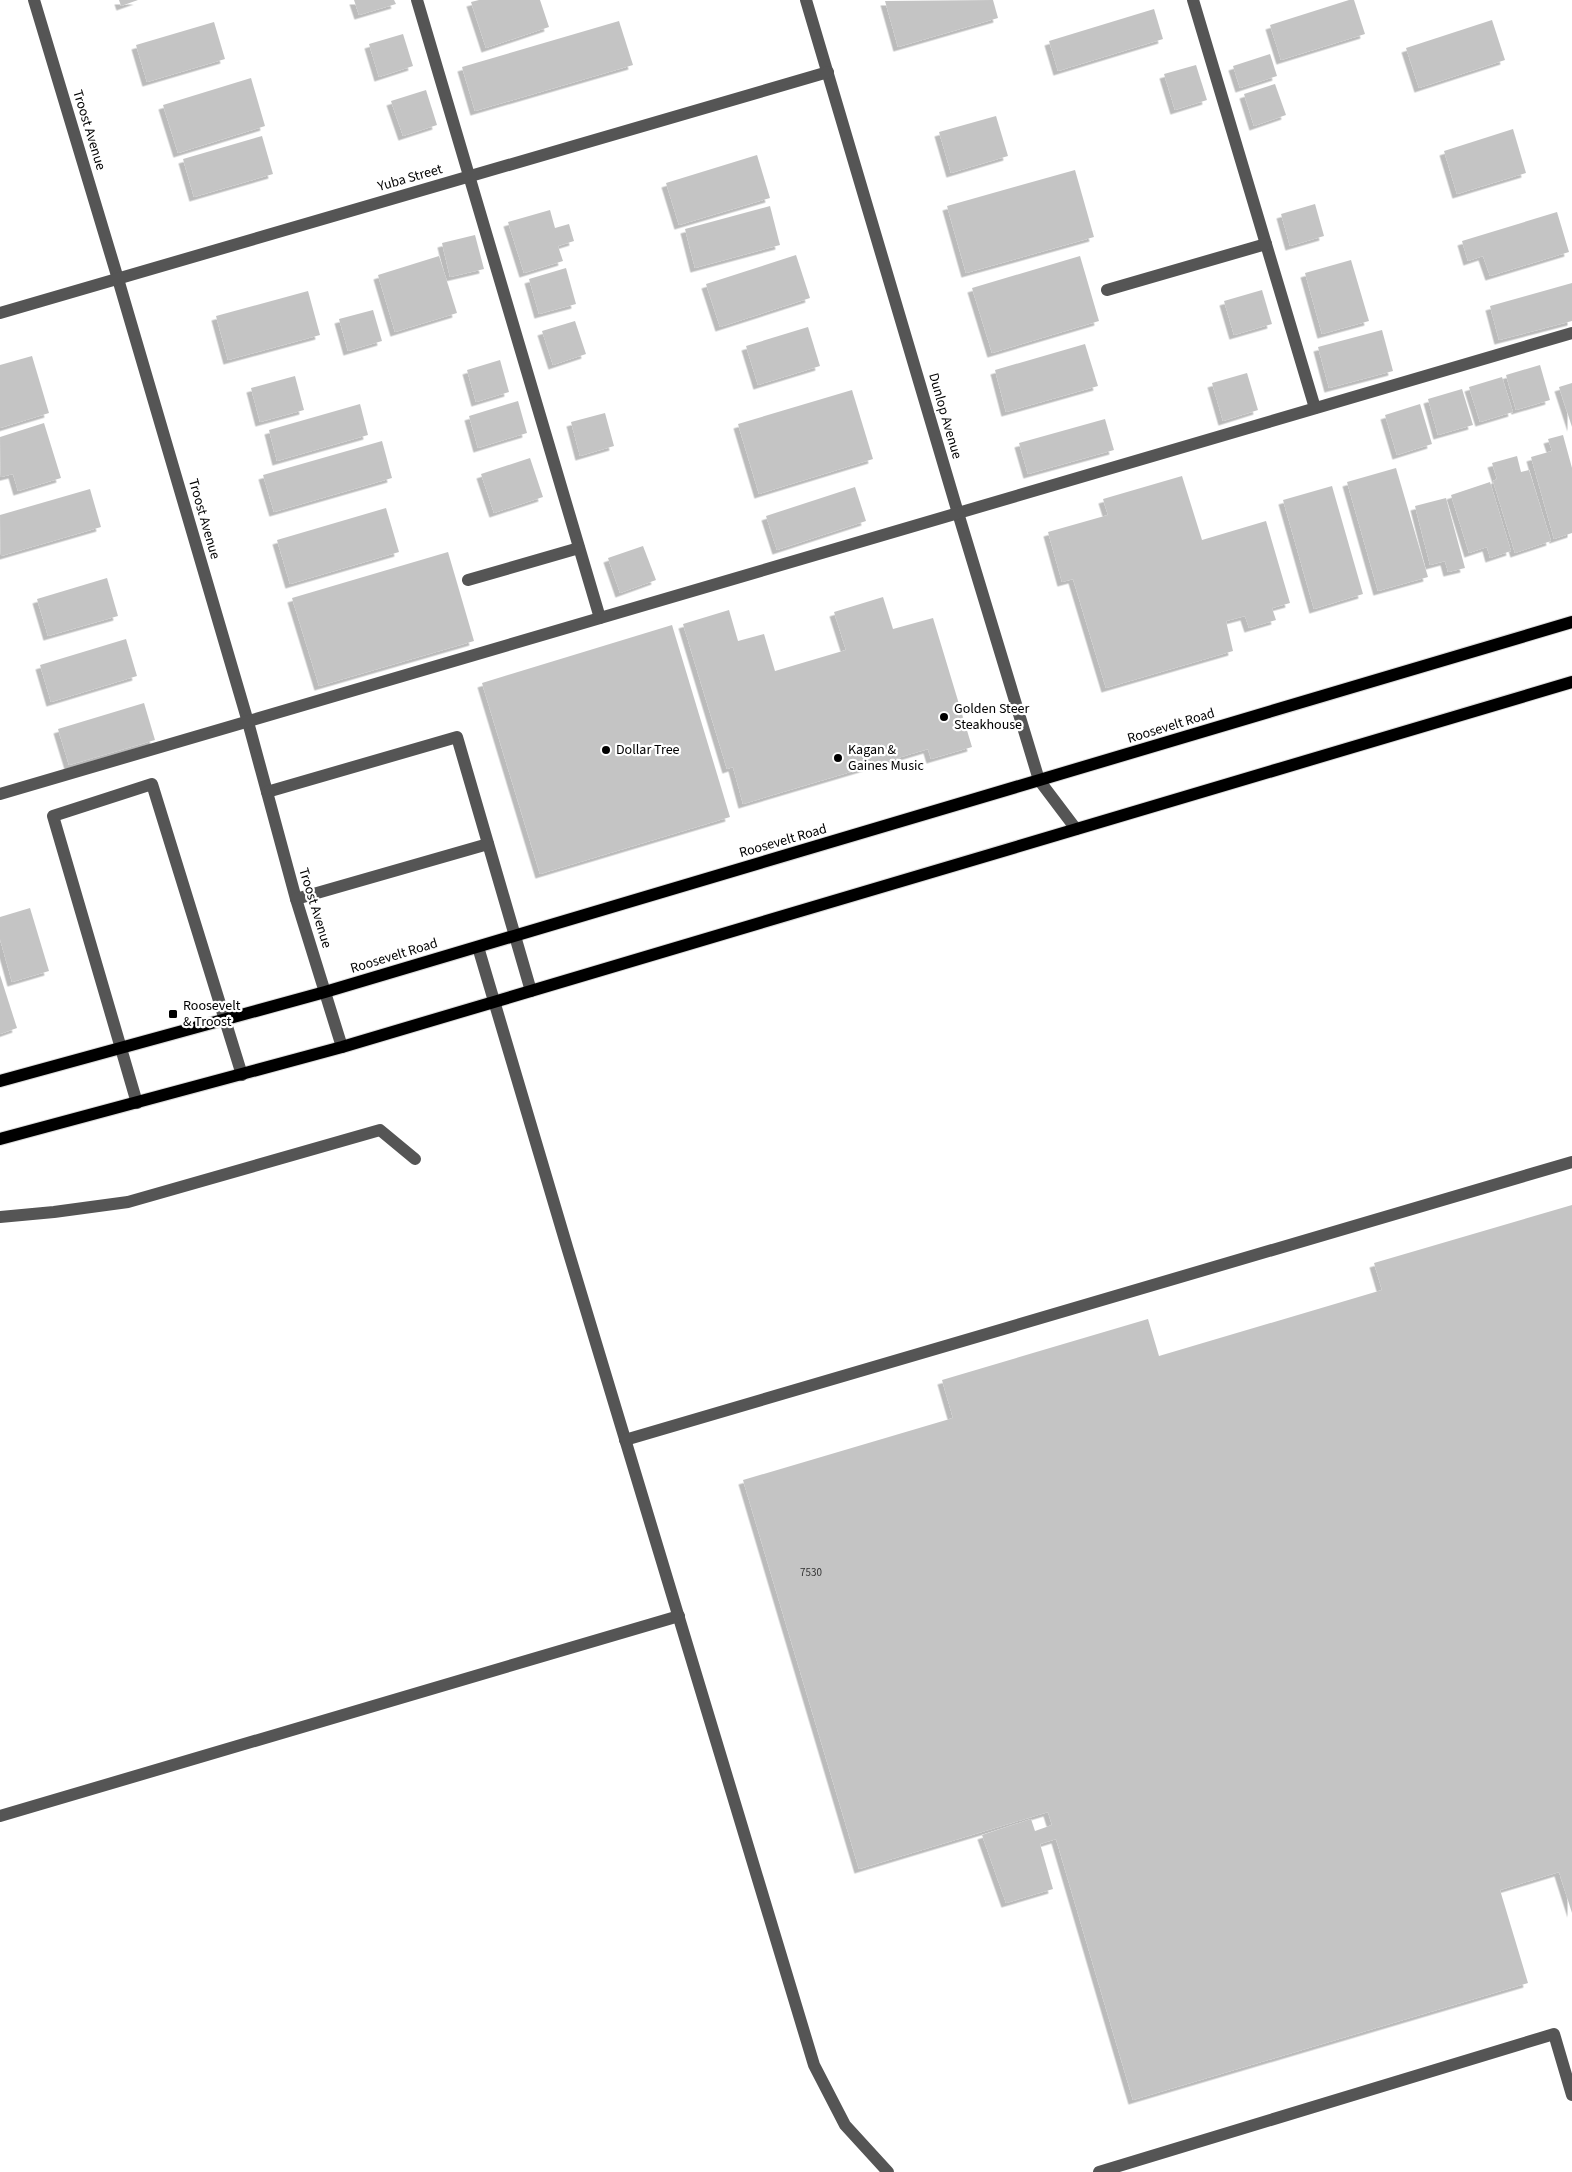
<svg xmlns="http://www.w3.org/2000/svg" width="1572" height="2172" font-family="'Source Sans 3',sans-serif">
<style>
.building{fill:#c4c4c4;filter:url(#shadow)}
.lines{fill:none;stroke-linecap:round;stroke-linejoin:round}
.major-casing{stroke:#dbdbdb;stroke-width:14}
.minor{stroke:#555;stroke-width:12}
.major{stroke:#000;stroke-width:12}
.poi-dot{fill:#000;stroke:#fff;stroke-width:2}
.labels{text-anchor:middle;dominant-baseline:central;stroke-width:4.5;stroke-linejoin:round;paint-order:stroke}
.number-label{font-size:11px;fill:#313131}
.street-label{font-size:14px;fill:#000;stroke:#fff}
.poi-label{font-size:14px;fill:#000;stroke:#fff;text-anchor:start}
</style>
<defs>
<filter id="shadow"><feDropShadow dx="-4.5" dy="4.5" stdDeviation="0" flood-color="#0004"/></filter>
</defs>
<rect width="100%" height="100%" fill="#fff"/>
<g class="building">
<path d="M 119,0 L 138,0 L 121,6 Z"/>
<path d="M 354,0 L 394,0 L 396,4 L 359,15 Z"/>
<path d="M 479,0 L 540,0 L 549,27 L 486,48 L 471,2 Z"/>
<path d="M 993,0 L 998,18 L 898,47 L 885,1 Z"/>
<path d="M 1349,0 L 1354,0 L 1365,34 L 1281,60 L 1270,25 Z"/>
<path d="M 1154,9 L 1163,39 L 1058,71 L 1049,41 Z"/>
<path d="M 1492,20 L 1505,60 L 1419,88 L 1406,48 Z"/>
<path d="M 619,21 L 633,65 L 475,111 L 462,67 Z"/>
<path d="M 214,22 L 225,59 L 147,82 L 136,45 Z"/>
<path d="M 403,34 L 413,66 L 379,77 L 369,44 Z"/>
<path d="M 1270,54 L 1277,76 L 1240,88 L 1233,66 Z"/>
<path d="M 1196,65 L 1207,100 L 1175,110 L 1164,74 Z"/>
<path d="M 251,78 L 265,126 L 178,153 L 163,105 Z"/>
<path d="M 1275,84 L 1286,115 L 1254,126 L 1244,94 Z"/>
<path d="M 426,90 L 437,125 L 403,136 L 391,101 Z"/>
<path d="M 996,116 L 1008,156 L 951,173 L 939,132 Z"/>
<path d="M 1513,129 L 1526,173 L 1457,194 L 1444,151 Z"/>
<path d="M 262,136 L 273,174 L 194,197 L 183,159 Z"/>
<path d="M 757,155 L 770,198 L 679,225 L 666,183 Z"/>
<path d="M 1075,170 L 1094,237 L 966,273 L 947,206 Z"/>
<path d="M 1315,204 L 1324,236 L 1290,246 L 1281,214 Z"/>
<path d="M 770,206 L 780,245 L 695,268 L 685,229 Z"/>
<path d="M 550,210 L 555,228 L 569,224 L 574,241 L 558,246 L 563,261 L 524,273 L 508,222 Z"/>
<path d="M 1557,212 L 1569,252 L 1490,276 L 1483,256 L 1468,261 L 1462,241 Z"/>
<path d="M 475,235 L 484,269 L 450,277 L 442,243 Z"/>
<path d="M 796,255 L 810,298 L 720,327 L 706,284 Z"/>
<path d="M 439,256 L 457,313 L 395,332 L 378,275 Z"/>
<path d="M 1080,256 L 1099,321 L 992,353 L 972,288 Z"/>
<path d="M 1351,260 L 1369,321 L 1322,334 L 1305,273 Z"/>
<path d="M 566,268 L 576,304 L 539,314 L 529,279 Z"/>
<path d="M 1572,283 L 1572,321 L 1499,340 L 1490,306 Z"/>
<path d="M 1262,290 L 1272,324 L 1234,335 L 1224,301 Z"/>
<path d="M 308,291 L 320,335 L 228,360 L 216,316 Z"/>
<path d="M 373,310 L 382,341 L 348,351 L 339,319 Z"/>
<path d="M 575,321 L 586,354 L 553,365 L 542,331 Z"/>
<path d="M 808,327 L 820,366 L 758,385 L 746,346 Z"/>
<path d="M 1382,330 L 1393,371 L 1329,388 L 1318,347 Z"/>
<path d="M 1085,344 L 1098,386 L 1006,412 L 995,370 Z"/>
<path d="M 32,356 L 49,413 L 0,428 L 0,365 Z"/>
<path d="M 500,360 L 509,392 L 476,402 L 467,370 Z"/>
<path d="M 1540,365 L 1550,400 L 1516,410 L 1506,375 Z"/>
<path d="M 1247,373 L 1258,410 L 1223,421 L 1212,383 Z"/>
<path d="M 295,376 L 304,410 L 260,422 L 251,388 Z"/>
<path d="M 1502,377 L 1513,412 L 1480,422 L 1469,387 Z"/>
<path d="M 1572,383 L 1572,427 L 1559,387 Z"/>
<path d="M 1462,389 L 1473,425 L 1438,435 L 1428,399 Z"/>
<path d="M 852,390 L 873,459 L 759,494 L 738,424 Z"/>
<path d="M 518,401 L 527,433 L 478,448 L 469,416 Z"/>
<path d="M 360,404 L 368,435 L 277,461 L 269,430 Z"/>
<path d="M 1420,404 L 1432,444 L 1397,455 L 1385,415 Z"/>
<path d="M 605,413 L 614,446 L 580,456 L 571,422 Z"/>
<path d="M 1105,419 L 1114,450 L 1028,474 L 1019,443 Z"/>
<path d="M 44,423 L 61,478 L 18,491 L 13,474 L 1,477 L 0,437 Z"/>
<path d="M 1563,435 L 1572,468 L 1572,533 L 1554,539 L 1531,457 L 1552,451 L 1548,439 Z"/>
<path d="M 382,441 L 392,478 L 274,512 L 263,475 Z"/>
<path d="M 1517,456 L 1521,472 L 1529,470 L 1551,541 L 1515,553 L 1493,481 L 1497,479 L 1492,463 Z"/>
<path d="M 530,458 L 543,497 L 494,513 L 481,474 Z"/>
<path d="M 1396,468 L 1428,577 L 1378,591 L 1347,482 Z"/>
<path d="M 1182,476 L 1202,540 L 1266,521 L 1290,603 L 1272,608 L 1276,620 L 1249,628 L 1245,616 L 1226,621 L 1233,651 L 1106,688 L 1073,579 L 1062,582 L 1048,532 L 1108,515 L 1103,499 Z"/>
<path d="M 1490,482 L 1511,551 L 1490,558 L 1487,547 L 1469,553 L 1451,495 Z"/>
<path d="M 1332,486 L 1363,594 L 1314,609 L 1283,500 Z"/>
<path d="M 855,487 L 866,521 L 777,550 L 766,516 Z"/>
<path d="M 90,489 L 101,527 L 1,556 L 0,515 Z"/>
<path d="M 1446,498 L 1465,568 L 1448,572 L 1445,561 L 1430,565 L 1415,506 Z"/>
<path d="M 386,508 L 399,552 L 290,584 L 277,540 Z"/>
<path d="M 643,546 L 656,580 L 620,593 L 608,558 Z"/>
<path d="M 448,552 L 474,641 L 319,686 L 292,598 Z"/>
<path d="M 107,578 L 118,616 L 48,636 L 37,599 Z"/>
<path d="M 883,597 L 893,629 L 933,618 L 972,747 L 931,759 L 928,749 L 743,804 L 733,767 L 727,769 L 683,624 L 729,610 L 738,641 L 764,634 L 775,671 L 846,650 L 834,612 Z"/>
<path d="M 672,625 L 730,817 L 540,874 L 482,683 Z"/>
<path d="M 126,639 L 137,676 L 51,702 L 40,665 Z"/>
<path d="M 144,703 L 155,740 L 69,765 L 58,729 Z"/>
<path d="M 30,908 L 49,971 L 12,982 L 0,939 L 0,917 Z"/>
<path d="M 0,975 L 17,1028 L 0,1034 Z"/>
<path d="M 1572,1205 L 1572,1913 L 1559,1872 L 1500,1890 L 1528,1983 L 1133,2100 L 1056,1839 L 1040,1844 L 1053,1889 L 1006,1903 L 982,1835 L 1031,1819 L 1035,1831 L 1052,1825 L 1048,1812 L 859,1869 L 743,1480 L 953,1418 L 942,1380 L 1148,1319 L 1159,1356 L 1382,1290 L 1374,1263 Z"/>
</g>
<g class="lines">
<g class="major-casing">
<g id="major">
<path d="M 0,1081 L 325,992 L 1572,622"/>
<path d="M 0,1139 L 342,1047 L 1572,682"/>
</g>
</g>
<g class="minor">
<path d="M 34,0 L 118,279 L 248,722 L 296,899 L 342,1047"/>
<path d="M 417,0 L 600,618"/>
<path d="M 806,0 L 958,513 L 1039,780 L 1076,829"/>
<path d="M 1193,0 L 1315,408"/>
<path d="M 1107,290 L 1266,244"/>
<path d="M 0,313 L 828,72"/>
<path d="M 468,580 L 579,548"/>
<path d="M 267,792 L 457,737 L 531,991"/>
<path d="M 0,794 L 1572,333"/>
<path d="M 296,899 L 488,844"/>
<path d="M 478,947 L 567,1247 L 814,2065 L 845,2125 L 888,2172"/>
<path d="M 137,1103 L 53,816 L 152,784 L 242,1075"/>
<path d="M 0,1217 L 54,1212 L 128,1202 L 380,1130 L 415,1159"/>
<path d="M 625,1440 L 1572,1162"/>
<path d="M 0,1816 L 679,1616"/>
<path d="M 1099,2172 L 1554,2034 L 1572,2095"/>
</g>
<use href="#major" class="major"/>
</g>
<g class="poi-dot">
<circle cx="944" cy="717" r="5"/>
<circle cx="606" cy="750" r="5"/>
<circle cx="838" cy="758" r="5"/>
<rect x="168" y="1009" width="10" height="10" rx="2.5"/>
</g>
<g class="labels">
<g class="number-label">
<text x="811" y="1572">7530</text>
</g>
<g class="street-label">
<text transform="translate(89 130) rotate(73)">Troost Avenue</text>
<text transform="translate(410 178) rotate(-16)">Yuba Street</text>
<text transform="translate(945 416) rotate(74)">Dunlop Avenue</text>
<text transform="translate(204 519) rotate(74)">Troost Avenue</text>
<text transform="translate(1171 726) rotate(-17)">Roosevelt Road</text>
<text transform="translate(783 841) rotate(-16)">Roosevelt Road</text>
<text transform="translate(315 908) rotate(73)">Troost Avenue</text>
<text transform="translate(394 956) rotate(-17)">Roosevelt Road</text>
</g>
<g class="poi-label">
<text x="954" y="709">Golden Steer<tspan x="954" dy="16">Steakhouse</tspan></text>
<text x="616" y="750">Dollar Tree</text>
<text x="848" y="750">Kagan &amp;<tspan x="848" dy="16">Gaines Music</tspan></text>
<text x="183" y="1006">Roosevelt<tspan x="183" dy="16">&amp; Troost</tspan></text>
</g>
</g>
</svg>
